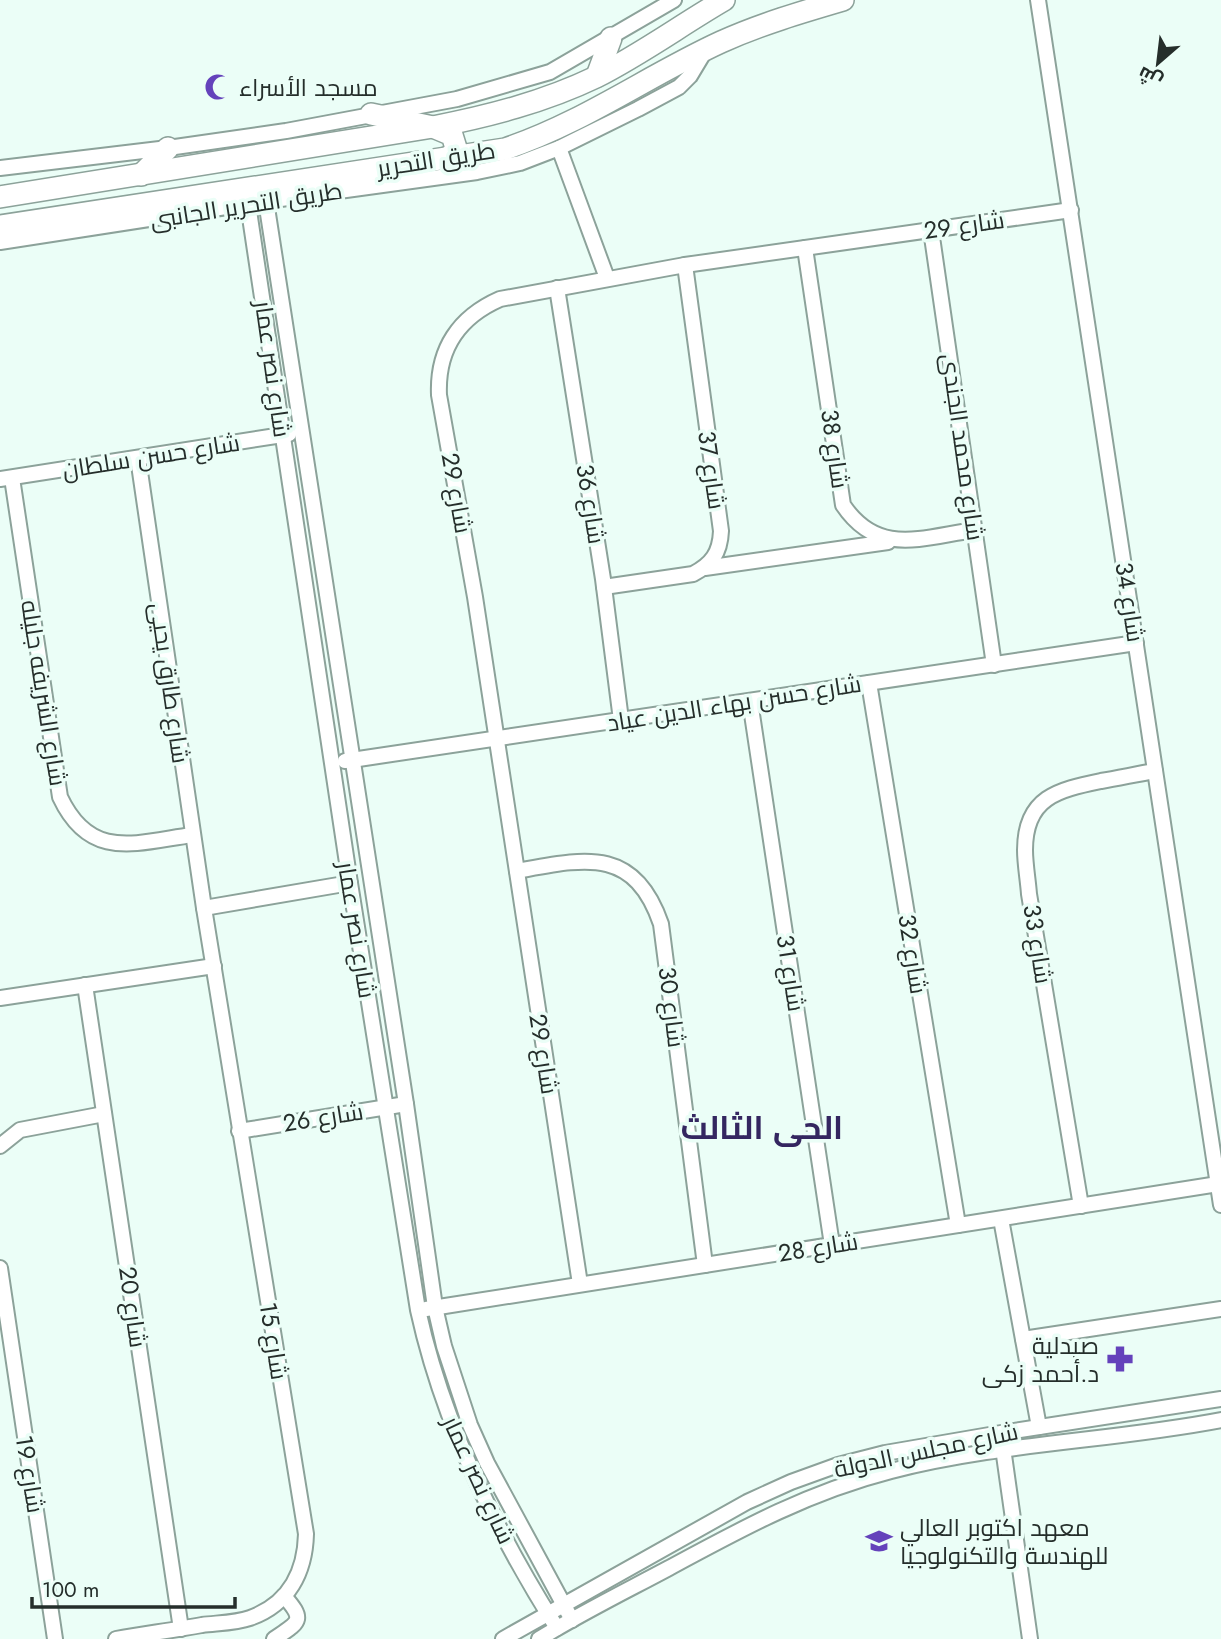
<svg xmlns="http://www.w3.org/2000/svg" width="1221" height="1639" font-family="Jost,Cairo,sans-serif">
<style>
.lines{fill:none;stroke-linecap:round;stroke-linejoin:round}
.street-casing{stroke:#8ca29a;stroke-width:18}
.secondary-casing{stroke:#8ca29a;stroke-width:24}
.street{stroke:#fff;stroke-width:14}
.secondary{stroke:#fff;stroke-width:21}
.labels{text-anchor:middle;dominant-baseline:central;stroke-width:7;stroke-linejoin:round;paint-order:stroke}
.poi-label{font-size:24px;fill:#252e2b;stroke:#ebfef7;text-anchor:start}
.street-label{font-size:24px;fill:#252e2b;stroke:#ebfef7}
.district-label{font-size:32px;font-weight:bold;fill:#342660;stroke:#ebfef7}
</style>
<rect width="100%" height="100%" fill="#ebfef7"/>
<g class="lines">
<g class="street-casing">
<g id="street">
<path d="M 1038,0 L 1221,1205"/>
<path d="M 559,148 L 607,278"/>
<path d="M 0,168 L 168,148 L 286,131 L 457,99 L 550,72 L 674,0"/>
<path d="M 266,201 L 406,1104 L 435,1307 L 444,1346 L 470,1425 L 487,1463 L 572,1620"/>
<path d="M 248,204 L 350,883 L 418,1310 C 443,1424 495,1530 557,1628"/>
<path d="M 931,230 L 994,665"/>
<path d="M 0,242 L 266,201 L 477,172 L 520,163 L 559,148 L 638,109 L 679,87 L 690,76 L 705,51"/>
<path d="M 805,248 L 843,505 C 878,557 922,537 975,530"/>
<path d="M 557,288 L 603,579 L 621,720"/>
<path d="M 12,478 L 60,797 C 90,861 135,843 192,835"/>
<path d="M 0,479 L 289,434"/>
<path d="M 705,568 L 888,542"/>
<path d="M 604,587 L 693,574 C 712,564 720,553 721,531 L 685,265"/>
<path d="M 869,683 L 958,1225"/>
<path d="M 750,701 L 832,1245"/>
<path d="M 345,761 L 1136,643"/>
<path d="M 517,871 C 583,859 634,845 661,924 L 705,1265"/>
<path d="M 204,908 L 350,883"/>
<path d="M 85,985 L 181,1629"/>
<path d="M 0,998 L 214,966"/>
<path d="M 239,1131 L 406,1104"/>
<path d="M 0,1146 L 20,1130 L 104,1114"/>
<path d="M 1081,1206 L 1029,894 C 1028,880 1025,864 1025,850 C 1025,797 1058,790 1101,781 C 1119,778 1137,774 1155,771"/>
<path d="M 1001,1219 L 1039,1427"/>
<path d="M 0,1268 L 55,1639"/>
<path d="M 580,1284 L 475,597 L 439,395 C 437,349 459,317 500,299 L 685,265 L 1071,210"/>
<path d="M 426,1309 L 1218,1184"/>
<path d="M 1023,1339 L 1221,1309"/>
<path d="M 1002,1441 L 1030,1639"/>
<path d="M 116,1639 C 145,1634 174,1630 202,1625 C 218,1623 236,1623 250,1618 C 289,1604 305,1572 306,1534 L 204,908 L 138,458"/>
<path d="M 274,1639 C 299,1622 306,1621 284,1596"/>
<path d="M 503,1639 L 747,1502 L 791,1482 L 838,1465 L 885,1453 L 1001,1433 L 1221,1399"/>
<path d="M 539,1639 C 581,1613 626,1591 669,1568 C 743,1528 809,1492 891,1471 C 999,1443 1112,1441 1221,1420"/>
</g>
</g>
<g class="secondary-casing">
<g id="secondary">
<path d="M 597,76 L 611,38"/>
<path d="M 371,114 L 433,127 L 452,135 L 456,148 L 451,156 L 446,158"/>
<path d="M 141,175 L 168,148"/>
<path d="M 0,197 L 433,127 C 489,116 544,102 596,77 C 640,55 681,25 724,0"/>
<path d="M 0,226 L 505,149 C 585,122 647,76 721,42 C 761,24 802,12 843,0"/>
</g>
</g>
<use href="#street" class="street"/>
<use href="#secondary" class="secondary"/>
</g>
<defs>
<g id="mosque-bare" transform="scale(2.1)"><path d="M3.5-4.9A6 6 0 1 0 3.5 4.9A5 5 0 1 1 3.5-4.9Z" fill="#6442bb" stroke="#ebfef7" stroke-width="2.5" paint-order="stroke"/></g>
<g id="pharmacy-bare" transform="scale(2.1)"><path d="M-2-6h4v4h4v4h-4v4h-4v-4h-4v-4h4Z" fill="#6442bb" stroke="#ebfef7" stroke-width="2.5" paint-order="stroke"/></g>
<g id="university-bare" transform="scale(2.1)"><path d="M0-5L7-2L0 1L-7-2ZM-4 1L0 2.5L4 1V4Q0 6-4 4Z" fill="#6442bb" stroke="#ebfef7" stroke-width="2.5" paint-order="stroke"/></g>
</defs>
<g fill-rule="evenodd">
<use href="#mosque-bare" x="218" y="87"/>
<use href="#pharmacy-bare" x="1120" y="1359"/>
<use href="#university-bare" x="879" y="1541"/>
</g>
<g class="labels">
<g class="poi-label">
<text x="239" y="87">مسجد الأسراء</text>
<text x="1099" y="1345" text-anchor="end">صيدلية<tspan x="1099" dy="28">د.أحمد زكى</tspan></text>
<text x="900" y="1527">معهد اكتوبر العالي<tspan x="900" dy="28">للهندسة والتكنولوجيا</tspan></text>
</g>
<g class="street-label">
<text transform="translate(436 159) rotate(-9)">طريق التحرير</text>
<text transform="translate(246 205) rotate(-9)">طريق التحرير الجانبى</text>
<text transform="translate(964 225) rotate(-8)">شارع 29</text>
<text transform="translate(273 369) rotate(82)">شارع نصر عمار</text>
<text transform="translate(963 447) rotate(82)">شارع محمد الجندى</text>
<text transform="translate(835 449) rotate(82)">شارع 38</text>
<text transform="translate(151 456) rotate(-9)">شارع حسن سلطان</text>
<text transform="translate(712 470) rotate(82)">شارع 37</text>
<text transform="translate(457 493) rotate(80)">شارع 29</text>
<text transform="translate(591 504) rotate(81)">شارع 36</text>
<text transform="translate(1130 602) rotate(81)">شارع 34</text>
<text transform="translate(170 683) rotate(82)">شارع طارق يحيى</text>
<text transform="translate(44 693) rotate(81)">شارع الشريفه جليله</text>
<text transform="translate(734 703) rotate(-9)">شارع حسن بهاء الدين عياد</text>
<text transform="translate(357 930) rotate(81)">شارع نصر عمار</text>
<text transform="translate(1038 944) rotate(81)">شارع 33</text>
<text transform="translate(913 954) rotate(81)">شارع 32</text>
<text transform="translate(791 973) rotate(81)">شارع 31</text>
<text transform="translate(672 1007) rotate(83)">شارع 30</text>
<text transform="translate(544 1054) rotate(81)">شارع 29</text>
<text transform="translate(323 1117) rotate(-9)">شارع 26</text>
<text transform="translate(818 1247) rotate(-9)">شارع 28</text>
<text transform="translate(133 1307) rotate(82)">شارع 20</text>
<text transform="translate(274 1341) rotate(81)">شارع 15</text>
<text transform="translate(926 1450) rotate(-12)">شارع مجلس الدولة</text>
<text transform="translate(30 1474) rotate(81)">شارع 19</text>
<text transform="translate(479 1480) rotate(65)">شارع نصر عمار</text>
</g>
<g class="district-label">
<text x="762" y="1128">الحى الثالث</text>
</g>
</g>
<g transform="translate(1158 63) rotate(208)" stroke="#ebfef7" stroke-width="5" paint-order="stroke">
<path d="M0-5L12 26L0 18L-12 26Z" fill="#252e2b"/>
<text y="-10" font-size="19" font-weight="bold" text-anchor="middle" fill="#252e2b">ش</text>
</g>
<path d="M32 1597v10h203v-10" fill="none" stroke="#252e2b" stroke-width="3.5"/>
<text x="42" y="1597" font-size="21" fill="#252e2b" stroke="#ebfef7" stroke-width="5" paint-order="stroke">100 m</text>
</svg>
